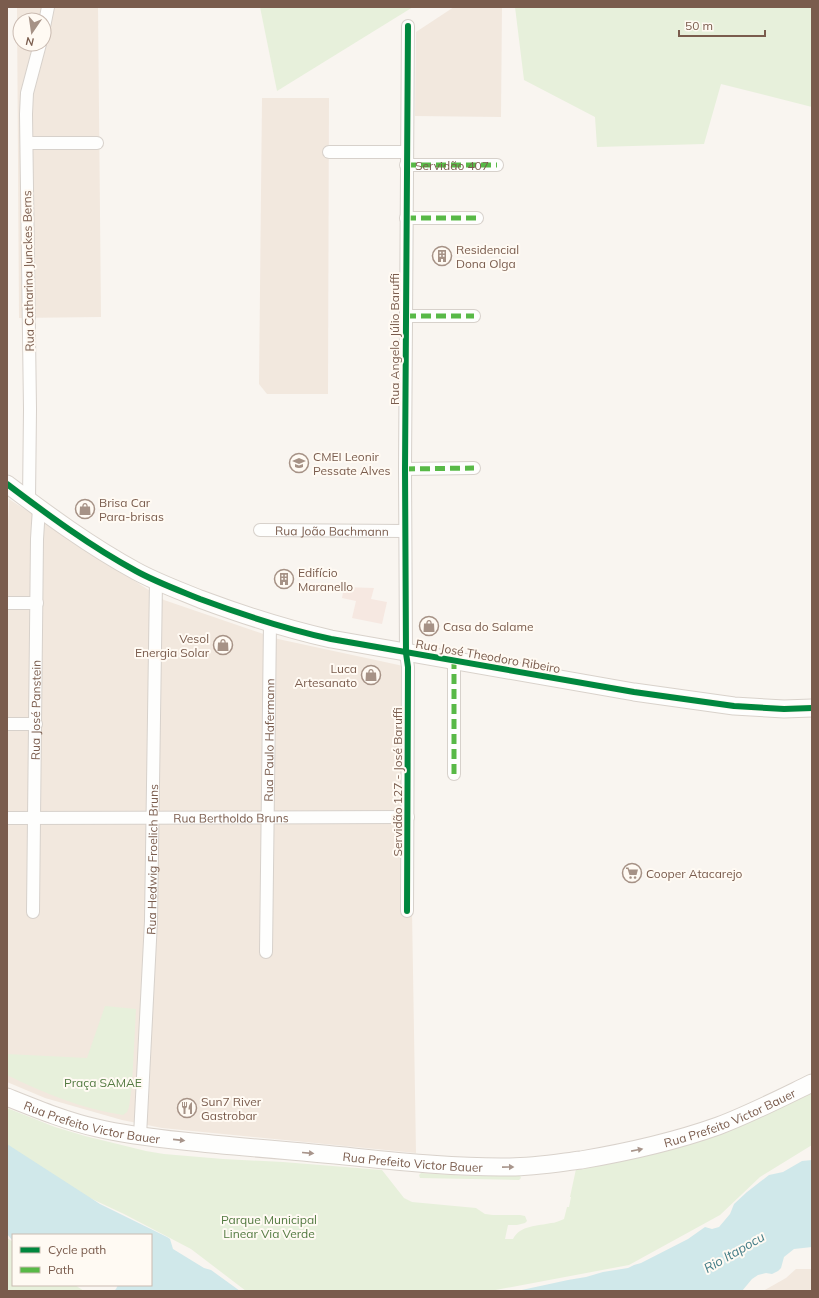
<svg xmlns="http://www.w3.org/2000/svg" width="819" height="1298" font-family="Mulish,sans-serif">
<style>
.residential{fill:#f2e8de;fill-rule:evenodd}
.commercial{fill:#f6e8e1}
.green{fill:#e7f0db}
.water{fill:#d0e8ea}
.lines{fill:none;stroke-linecap:round;stroke-linejoin:round}
.street-casing{stroke:#d7d1cb;stroke-width:14}
.secondary-casing{stroke:#d9d2cb;stroke-width:19}
.street{stroke:#fefefd;stroke-width:12}
.secondary{stroke:#fefefd;stroke-width:17}
.quiet{stroke:#58b947;stroke-width:5;stroke-dasharray:10 5;stroke-linecap:butt}
.cycleway-casing{stroke:#fffaf3;stroke-width:8}
.cycleway{stroke:#00873e;stroke-width:6}
.oneway{fill:#a8958b}
.labels{text-anchor:middle;dominant-baseline:central;stroke-width:4;stroke-linejoin:round;paint-order:stroke}
.street-label{font-size:12px;fill:#7a5c4d;stroke:#fffaf3}
.poi-label{font-size:12px;fill:#7a5c4d;stroke:#fffaf3;text-anchor:start}
.park-label{font-size:12px;fill:#537a41;stroke:#fffaf3}
.water-label{font-size:13px;font-style:italic;fill:#437c86;stroke:#fffaf3}
</style>
<rect width="100%" height="100%" fill="#f9f5f0"/>
<g class="residential">
<path d="M 17,7 L 98,7 L 101,317 L 19,318 ZM 20,20 L 44,20 L 44,44 L 20,44 Z"/>
<path d="M 454,7 L 502,7 L 501,117 L 415,116 L 416,32 Z"/>
<path d="M 262,98 L 329,98 L 328,394 L 267,394 L 259,384 Z"/>
<path d="M 9,499 L 164,600 L 278,639 L 408,667 L 416,1153 L 162,1128 L 122,1120 L 45,1098 L 7,1082 L 7,542 Z"/>
<path d="M 796,1269 L 812,1269 L 812,1291 L 763,1291 L 786,1278 Z"/>
</g>
<path class="commercial" d="M 344,587 L 374,588 L 371,599 L 387,602 L 382,624 L 352,618 L 356,601 L 342,598 Z"/>
<g class="green">
<path d="M 260,7 L 413,7 L 277,91 Z"/>
<path d="M 515,7 L 812,7 L 812,107 L 721,84 L 704,144 L 597,147 L 595,117 L 524,80 Z"/>
<path d="M 105,1006 L 136,1009 L 132,1085 L 129,1107 L 127,1112 L 123,1115 C 82,1109 44,1093 7,1075 L 7,1054 L 87,1058 Z"/>
<path d="M 812,1091 L 812,1145 L 760,1177 L 720,1215 L 629,1265 L 490,1291 L 246,1291 L 191,1249 L 124,1214 L 77,1192 L 7,1145 L 7,1108 L 55,1127 L 85,1136 L 146,1151 L 164,1154 L 223,1159 L 283,1162 L 382,1170 L 404,1198 L 412,1202 L 476,1208 L 485,1214 L 493,1215 L 520,1215 L 525,1216 L 527,1221 L 525,1223 L 517,1225 L 508,1225 L 505,1239 L 513,1239 C 520,1225 538,1226 551,1223 C 555,1223 559,1221 564,1219 L 567,1207 L 569,1207 L 571,1197 L 570,1197 L 576,1169 L 611,1163 Z"/>
<path d="M 421,1173 L 471,1176 L 520,1175 L 521,1178 L 519,1180 L 420,1178 L 419,1175 Z"/>
<path d="M 7,1238 L 13,1242 L 13,1285 L 75,1285 L 84,1291 L 7,1291 Z"/>
</g>
<g class="water">
<path d="M 7,1144 L 100,1204 L 167,1237 L 170,1239 L 173,1249 L 204,1268 L 211,1270 L 240,1291 L 114,1291 L 116,1289 L 118,1285 L 151,1285 L 151,1235 L 13,1235 L 13,1241 L 7,1234 Z"/>
<path d="M 812,1160 L 812,1247 L 794,1249 L 784,1257 L 781,1268 L 778,1271 L 772,1274 L 766,1273 L 758,1275 L 752,1279 L 742,1291 L 517,1291 L 568,1280 L 586,1277 L 603,1272 L 628,1268 L 634,1265 L 641,1263 L 688,1239 L 705,1227 L 712,1229 L 719,1227 L 730,1214 L 734,1204 L 747,1192 L 769,1175 L 783,1172 L 802,1161 Z"/>
</g>
<g class="lines">
<g class="street-casing">
<g id="street">
<path d="M 44,27 L 48,7"/>
<path d="M 27,143 L 97,143"/>
<path d="M 329,152 L 407,152"/>
<path d="M 406,165 L 497,165"/>
<path d="M 406,218 L 477,218"/>
<path d="M 406,316 L 474,316"/>
<path d="M 405,469 L 474,468"/>
<path d="M 29,500 L 30,409 L 26,114 L 27,93 L 40,44"/>
<path id="s1" d="M 260,530 L 405,531"/>
<path d="M 7,603 L 37,603"/>
<path d="M 7,724 L 36,724"/>
<path d="M 454,774 L 454,661"/>
<path id="s2" d="M 7,818 L 408,817"/>
<path d="M 407,911 L 408,667 L 406,653 L 405,469 L 408,26"/>
<path id="s3" d="M 33,912 L 37,539 L 39,508"/>
<path id="s4" d="M 266,952 L 270,623"/>
<path id="s5" d="M 140,1136 L 151,921 L 156,581"/>
</g>
</g>
<g class="secondary-casing">
<g id="secondary">
<path d="M 7,484 C 48,515 90,546 136,571 C 156,582 178,590 200,599 C 243,615 286,629 331,639 L 634,692 L 734,706 L 784,709 L 812,708"/>
<path id="s6" d="M 7,1097 C 37,1109 66,1121 97,1128 C 126,1135 154,1138 183,1141 C 219,1145 255,1148 291,1151 C 364,1157 437,1168 510,1167 C 534,1167 557,1163 581,1160 C 628,1152 673,1142 718,1126 C 750,1114 781,1098 812,1083"/>
</g>
</g>
<use href="#street" class="street"/>
<use href="#secondary" class="secondary"/>
<g class="quiet">
<path id="s7" d="M 406,165 L 497,165"/>
<path d="M 406,218 L 477,218"/>
<path d="M 406,316 L 474,316"/>
<path d="M 405,469 L 474,468"/>
<path d="M 454,774 L 454,661"/>
</g>
<g class="cycleway-casing">
<g id="cycleway">
<path d="M 7,484 C 48,515 90,546 136,571 C 156,582 178,590 200,599 C 243,615 286,629 331,639 L 634,692 L 734,706 L 784,709 L 812,708"/>
<path d="M 407,911 L 408,667 L 406,653 L 405,469 L 408,26"/>
</g>
</g>
<use href="#cycleway" class="cycleway"/>
</g>
<defs><path id="oneway-solid" d="M-6-.8H1V-3.2L6.5 0L1 3.2V.8H-6Z"/></defs>
<g class="oneway">
<use href="#oneway-solid" transform="translate(179 1140) rotate(6)"/>
<use href="#oneway-solid" transform="translate(637 1150) rotate(-11)"/>
<use href="#oneway-solid" transform="translate(308 1153) rotate(5)"/>
<use href="#oneway-solid" transform="translate(508 1167) rotate(-1)"/>
</g>
<defs>
<g id="building-ring" transform="scale(1)"><circle r="9.5" fill="#fffaf3" stroke="#a69286" stroke-width="1.5"/><path d="M-4-6H4V6H1V3H-1V6H-4ZM-2.5-4.3h1.7v1.8h-1.7ZM.8-4.3h1.7v1.8H.8ZM-2.5-1h1.7V.8h-1.7ZM.8-1h1.7V.8H.8Z" fill="#a69286"/></g>
<g id="school-ring" transform="scale(1)"><circle r="9.5" fill="#fffaf3" stroke="#a69286" stroke-width="1.5"/><path d="M0-5L7-2L0 1L-7-2ZM-4 1L0 2.5L4 1V4Q0 6-4 4Z" fill="#a69286"/></g>
<g id="shop-ring" transform="scale(1)"><circle r="9.5" fill="#fffaf3" stroke="#a69286" stroke-width="1.5"/><path d="M-5-2.5h2.3a2.7 3.5 0 0 1 5.4 0H5L5.5 6h-11ZM-1.5-2.5h3a1.5 2.3 0 0 0-3 0Z" fill="#a69286"/></g>
<g id="supermarket-ring" transform="scale(1)"><circle r="9.5" fill="#fffaf3" stroke="#a69286" stroke-width="1.5"/><path d="M-6-5.5h2.5l.6 2H6L4.5 2H-2.5L-4.4-4H-6ZM-1.5 3.2a1.3 1.3 0 1 0 .1 0ZM3 3.2a1.3 1.3 0 1 0 .1 0Z" fill="#a69286"/></g>
<g id="restaurant-ring" transform="scale(1)"><circle r="9.5" fill="#fffaf3" stroke="#a69286" stroke-width="1.5"/><path d="M-5-6h1v4h1v-4h1v4h1v-4h1v5L-1.5 .5V6h-2V.5L-5-1ZM5-6V6H3V1.5H1.5Q1.5-4 5-6Z" fill="#a69286"/></g>
</defs>
<g fill-rule="evenodd">
<use href="#building-ring" x="442" y="256"/>
<use href="#school-ring" x="299" y="463"/>
<use href="#shop-ring" x="85" y="509"/>
<use href="#building-ring" x="284" y="579"/>
<use href="#shop-ring" x="429" y="626"/>
<use href="#shop-ring" x="223" y="645"/>
<use href="#shop-ring" x="371" y="675"/>
<use href="#supermarket-ring" x="632" y="873"/>
<use href="#restaurant-ring" x="187" y="1108"/>
</g>
<g class="labels">
<g class="street-label">
<text stroke="none"><textPath href="#s7" startOffset="46">Servidão 407</textPath></text>
<text transform="translate(28 271) rotate(-91)">Rua Catharina Junckes Berns</text>
<text transform="translate(394 339) rotate(-90)">Rua Angelo Júlio Baruffi</text>
<text stroke="none"><textPath href="#s1" startOffset="72">Rua João Bachmann</textPath></text>
<text transform="translate(488 656) rotate(10)">Rua José Theodoro Ribeiro</text>
<text stroke="none"><textPath href="#s3" startOffset="202">Rua José Panstein</textPath></text>
<text stroke="none"><textPath href="#s4" startOffset="212">Rua Paulo Hafermann</textPath></text>
<text transform="translate(397 782) rotate(-90)">Servidão 127 - José Baruffi</text>
<text stroke="none"><textPath href="#s2" startOffset="224">Rua Bertholdo Bruns</textPath></text>
<text stroke="none"><textPath href="#s5" startOffset="277">Rua Hedwig Froelich Bruns</textPath></text>
<text stroke="none"><textPath href="#s6" startOffset="737">Rua Prefeito Victor Bauer</textPath></text>
<text stroke="none"><textPath href="#s6" startOffset="89">Rua Prefeito Victor Bauer</textPath></text>
<text stroke="none"><textPath href="#s6" startOffset="413">Rua Prefeito Victor Bauer</textPath></text>
</g>
<g class="poi-label">
<text x="456" y="249">Residencial<tspan x="456" dy="14">Dona Olga</tspan></text>
<text x="313" y="456">CMEI Leonir<tspan x="313" dy="14">Pessate Alves</tspan></text>
<text x="99" y="502">Brisa Car<tspan x="99" dy="14">Para-brisas</tspan></text>
<text x="298" y="572">Edifício<tspan x="298" dy="14">Maranello</tspan></text>
<text x="443" y="626">Casa do Salame</text>
<text x="209" y="638" text-anchor="end">Vesol<tspan x="209" dy="14">Energia Solar</tspan></text>
<text x="357" y="668" text-anchor="end">Luca<tspan x="357" dy="14">Artesanato</tspan></text>
<text x="646" y="873">Cooper Atacarejo</text>
<text x="201" y="1101">Sun7 River<tspan x="201" dy="14">Gastrobar</tspan></text>
</g>
<g class="park-label">
<text x="103" y="1082">Praça SAMAE</text>
<text x="269" y="1219">Parque Municipal<tspan x="269" dy="14">Linear Via Verde</tspan></text>
</g>
<g class="water-label">
<text transform="translate(734 1252) rotate(-30)">Rio Itapocu</text>
</g>
</g>
<rect width="819" height="1298" fill="none" stroke="#7a5c4d" stroke-width="16"/>
<rect x="12" y="1234" width="140" height="52" fill="#fffaf3" stroke="#cabbb1"/>
<rect x="20" y="1247" width="20" height="6" fill="#00873e" stroke="#cabbb1"/>
<text x="48" y="1254" font-size="12" fill="#7a5c4d">Cycle path</text>
<rect x="20" y="1267" width="20" height="6" fill="#58b947" stroke="#cabbb1"/>
<text x="48" y="1274" font-size="12" fill="#7a5c4d">Path</text>
<g transform="translate(32 32) rotate(193)"><circle r="19" fill="#fffaf3" stroke="#cabbb1"/>
<path d="M0-3L7 15L0 10L-7 15Z" fill="#a69286"/>
<text y="-6" font-size="11" font-weight="bold" text-anchor="middle" fill="#7a5c4d">N</text>
</g>
<path d="M679 30v6h86v-6" fill="none" stroke="#7a5c4d" stroke-width="2"/>
<text x="685" y="30" font-size="12" fill="#7a5c4d" stroke="#fffaf3" stroke-width="3" paint-order="stroke">50 m</text>
</svg>
